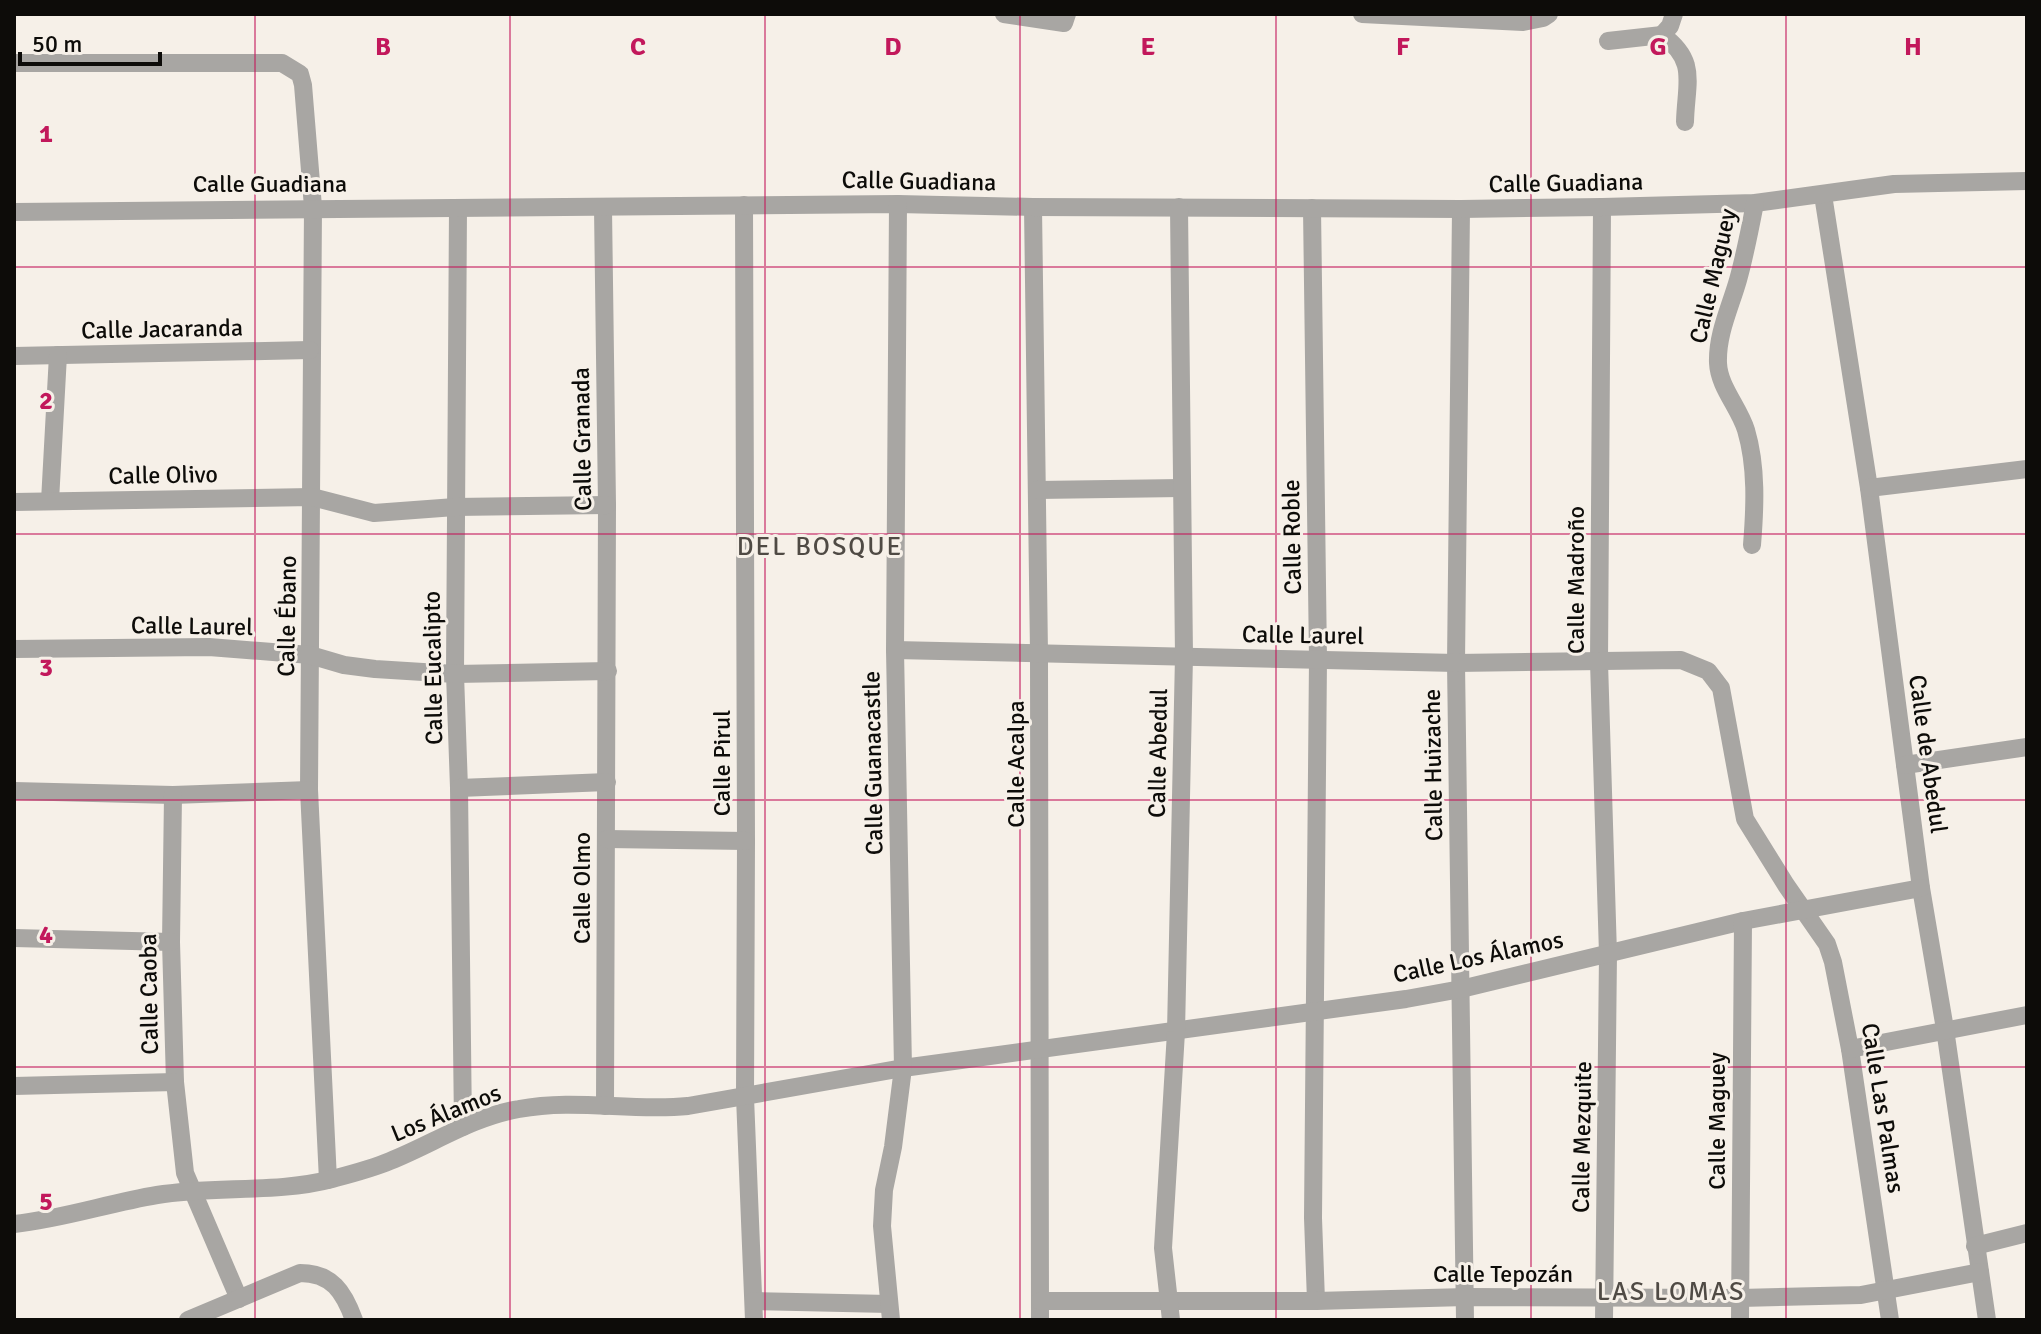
<svg xmlns="http://www.w3.org/2000/svg" width="2041" height="1334" font-family="Signika,sans-serif">
<style>
.lines{fill:none;stroke-linecap:round;stroke-linejoin:round}
.minor{stroke:#a8a6a3;stroke-width:18}
.grid{fill:none;stroke:#c2185b;stroke-width:2;stroke-opacity:0.55}
.labels{text-anchor:middle;dominant-baseline:central;stroke-width:6;stroke-linejoin:round;paint-order:stroke}
.street-label{font-size:24px;fill:#0d0c09;stroke:#f6f0e8}
.neighbourhood-label{font-size:26px;letter-spacing:2px;fill:#4f4a44;stroke:#f6f0e8}
.grid-label{font-size:26px;text-anchor:middle;font-weight:bold;fill:#c2185b;stroke:#f6f0e8;stroke-width:6;stroke-linejoin:round;paint-order:stroke}
</style>
<rect width="100%" height="100%" fill="#f6f0e8"/>
<g class="lines">
<g class="minor">
<path d="M 1004,14 L 1064,23 L 1067,14"/>
<path d="M 1362,14 L 1523,22 L 1543,18 L 1549,14"/>
<path d="M 1662,35 C 1698,61 1686,82 1685,122"/>
<path d="M 1662,35 L 1670,26 L 1674,14"/>
<path d="M 1608,41 L 1662,35"/>
<path d="M 14,63 L 282,63 L 300,74 L 303,85 L 313,207 L 309,790 L 328,1180"/>
<path d="M 1823,195 L 1869,488 L 1921,888 L 1945,1029 L 1987,1320"/>
<path d="M 744,205 L 746,841 L 745,1097 L 754,1320"/>
<path d="M 1033,207 L 1039,653 L 1040,1320"/>
<path d="M 1602,207 L 1599,662 L 1608,954 L 1604,1320"/>
<path d="M 458,208 L 455,674 L 459,788 L 463,1127"/>
<path d="M 603,208 L 607,505 L 605,1106"/>
<path d="M 1312,208 L 1318,659 L 1313,1218 L 1316,1301"/>
<path d="M 1461,209 L 1456,663 L 1465,1320"/>
<path d="M 14,212 L 898,204 L 1033,207 L 1461,209 L 1602,207 L 1755,203 L 1894,184 L 2027,181"/>
<path d="M 14,356 L 310,350"/>
<path d="M 1869,488 L 2027,469"/>
<path d="M 1037,490 L 1182,488"/>
<path d="M 50,501 L 58,355"/>
<path d="M 14,502 L 312,497 L 374,513 L 455,507 L 607,505"/>
<path d="M 1752,545 C 1755,508 1757,467 1746,430 C 1739,407 1719,387 1718,363 C 1717,334 1730,308 1738,280 C 1745,255 1750,229 1755,203"/>
<path d="M 14,649 L 209,647 L 310,655 L 344,665 L 375,669 L 455,674 L 608,671"/>
<path d="M 895,650 L 1456,663 L 1681,660 L 1708,671 L 1721,688 L 1745,819 L 1786,885 L 1827,944 L 1833,962 L 1850,1049 L 1890,1320"/>
<path d="M 1905,765 L 2027,747"/>
<path d="M 459,788 L 607,782"/>
<path d="M 14,791 L 173,795 L 309,790"/>
<path d="M 173,795 L 171,942 L 175,1082 L 185,1173 L 239,1299"/>
<path d="M 607,839 L 746,841"/>
<path d="M 14,938 L 171,942"/>
<path d="M 1850,1049 L 2027,1015"/>
<path d="M 14,1086 L 175,1082"/>
<path d="M 14,1224 C 62,1219 109,1203 157,1195 C 214,1185 275,1194 332,1179 C 351,1174 371,1169 390,1161 C 433,1144 472,1117 519,1109 C 575,1098 632,1112 688,1106 L 903,1068 L 1406,999 L 1461,989 L 1743,921 L 1921,888"/>
<path d="M 1975,1246 L 2027,1233"/>
<path d="M 754,1301 L 889,1304"/>
<path d="M 1040,1301 L 1316,1301 L 1466,1297 L 1740,1298 L 1861,1295 L 1980,1272"/>
<path d="M 188,1320 L 300,1273 C 332,1273 344,1292 354,1320"/>
<path d="M 891,1320 L 882,1226 L 884,1190 L 893,1147 L 903,1068 L 895,650 L 898,204"/>
<path d="M 1171,1320 L 1163,1248 L 1176,1032 L 1184,656 L 1179,207"/>
<path d="M 1740,1320 L 1743,921"/>
</g>
</g>
<path class="grid" d="M 255,14 L 255,1320M 510,14 L 510,1320M 765,14 L 765,1320M 1020,14 L 1020,1320M 1276,14 L 1276,1320M 1531,14 L 1531,1320M 1786,14 L 1786,1320M 14,267 L 2027,267M 14,534 L 2027,534M 14,800 L 2027,800M 14,1067 L 2027,1067"/>
<g class="labels">
<g class="street-label">
<text transform="translate(919 181) rotate(1)">Calle Guadiana</text>
<text transform="translate(1566 183) rotate(-1)">Calle Guadiana</text>
<text x="270" y="184">Calle Guadiana</text>
<text transform="translate(1713 276) rotate(-77)">Calle Maguey</text>
<text transform="translate(162 329) rotate(-1)">Calle Jacaranda</text>
<text transform="translate(582 439) rotate(-91)">Calle Granada</text>
<text transform="translate(163 475) rotate(-1)">Calle Olivo</text>
<text transform="translate(1292 537) rotate(-91)">Calle Roble</text>
<text transform="translate(1576 580) rotate(-90)">Calle Madroño</text>
<text transform="translate(287 616) rotate(-89)">Calle Ébano</text>
<text transform="translate(192 626) rotate(1)">Calle Laurel</text>
<text transform="translate(1303 635) rotate(1)">Calle Laurel</text>
<text transform="translate(433 668) rotate(-91)">Calle Eucalipto</text>
<text transform="translate(1158 753) rotate(-89)">Calle Abedul</text>
<text transform="translate(1928 754) rotate(82)">Calle de Abedul</text>
<text transform="translate(722 763) rotate(-90)">Calle Pirul</text>
<text transform="translate(873 763) rotate(-91)">Calle Guanacastle</text>
<text transform="translate(1016 764) rotate(-90)">Calle Acalpa</text>
<text transform="translate(1433 765) rotate(-91)">Calle Huizache</text>
<text transform="translate(582 888) rotate(-90)">Calle Olmo</text>
<text transform="translate(1478 957) rotate(-12)">Calle Los Álamos</text>
<text transform="translate(149 994) rotate(-91)">Calle Caoba</text>
<text transform="translate(1883 1108) rotate(81)">Calle Las Palmas</text>
<text transform="translate(446 1113) rotate(-22)">Los Álamos</text>
<text transform="translate(1717 1121) rotate(-90)">Calle Maguey</text>
<text transform="translate(1582 1137) rotate(-89)">Calle Mezquite</text>
<text x="1503" y="1274">Calle Tepozán</text>
</g>
<g class="neighbourhood-label">
<text x="820" y="547">DEL BOSQUE</text>
<text x="1671" y="1292">LAS LOMAS</text>
</g>
</g>
<g class="grid-label">
<text x="383" y="55">B</text>
<text x="638" y="55">C</text>
<text x="893" y="55">D</text>
<text x="1148" y="55">E</text>
<text x="1403" y="55">F</text>
<text x="1658" y="55">G</text>
<text x="1913" y="55">H</text>
<text x="46" y="142">1</text>
<text x="46" y="409">2</text>
<text x="46" y="676">3</text>
<text x="46" y="943">4</text>
<text x="46" y="1210">5</text>
</g>
<rect width="2041" height="1334" fill="none" stroke="#0d0c09" stroke-width="32"/>
<path d="M20 52v12h140v-12" fill="none" stroke="#0d0c09" stroke-width="4"/>
<text x="32" y="52" font-size="24" fill="#0d0c09" stroke="#f6f0e8" stroke-width="6" paint-order="stroke">50 m</text>
</svg>
